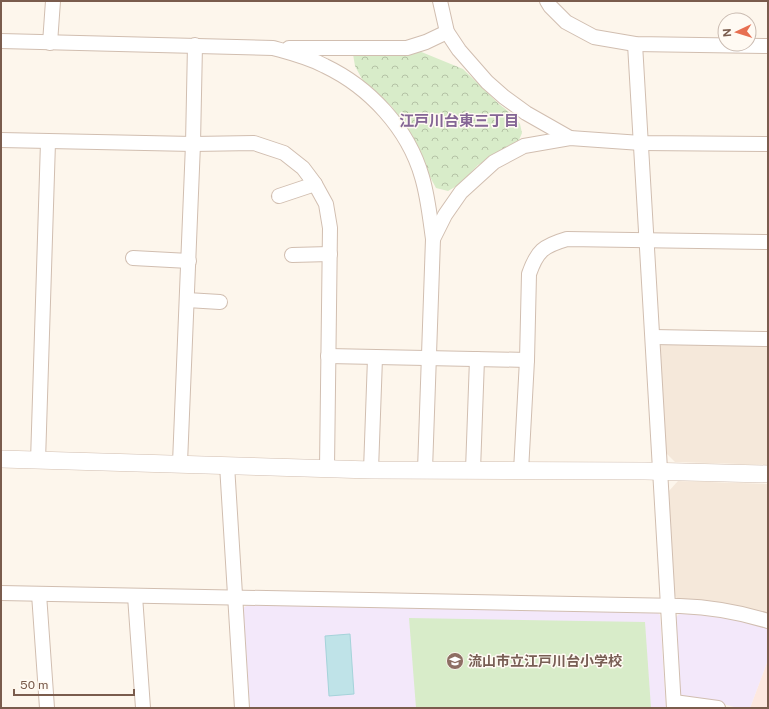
<svg xmlns="http://www.w3.org/2000/svg" width="769" height="709" font-family="'Public Sans','Noto Sans JP',sans-serif">
<style>
.residential{fill:#f5e8da}
.commercial{fill:#fde8e0}
.education{fill:#f3e8fa}
.forest{fill:url(#forest-crowns)}
.pitch{fill:#d8ecc9}
.water{fill:#bfe3e8;stroke:#a5d3da}
.lines{fill:none;stroke-linecap:round;stroke-linejoin:round}
.minor-casing{stroke:#d1beb0;stroke-width:16}
.tertiary-casing{stroke:#d1beb0;stroke-width:18}
.minor{stroke:#fff;stroke-width:14}
.tertiary{stroke:#fff;stroke-width:17}
.labels{text-anchor:middle;dominant-baseline:central;stroke-width:3;stroke-linejoin:round;paint-order:stroke}
.education-label{font-size:14px;font-weight:bold;fill:#785e54;stroke:#fffaf3;text-anchor:start}
.neighbourhood-label{font-size:15px;font-weight:bold;fill:#846695;stroke:#fffaf3}
</style>
<defs>
<pattern id="forest-crowns" width="20" height="18" patternUnits="userSpaceOnUse"><rect width="20" height="18" fill="#d8ecc9"/><path d="M2 6a3 3 0 1 1 6 0M12 15a3 3 0 1 1 6 0" fill="none" stroke="#b4c2a5"/></pattern>
</defs>
<rect width="100%" height="100%" fill="#fdf6ec"/>
<g class="residential">
<path d="M 664,342 L 768,343 L 768,465 L 675,462 L 666,453 L 660,346 Z"/>
<path d="M 678,481 L 768,484 L 768,615 L 680,601 L 675,596 L 668,492 Z"/>
</g>
<path class="commercial" d="M 768,660 L 768,708 L 750,708 Z"/>
<g class="education">
<path d="M 251,603 L 656,611 L 660,615 L 666,708 L 250,708 L 243,608 Z"/>
<path d="M 681,612 L 703,612 L 768,626 L 768,660 L 750,708 L 738,708 L 723,704 L 686,699 L 680,694 L 676,617 Z"/>
</g>
<path class="forest" d="M 419,51 L 463,69 L 499,104 L 513,115 L 520,124 L 522,133 L 519,140 L 508,146 L 499,154 L 478,165 L 460,184 L 448,191 L 436,188 L 422,162 L 421,153 L 414,139 L 392,107 L 363,81 L 355,66 L 353,54 Z"/>
<path class="pitch" d="M 409,618 L 645,622 L 651,708 L 416,708 Z"/>
<path class="water" d="M 350,634 L 354,694 L 329,696 L 325,636 Z"/>
<g class="lines">
<g class="minor-casing">
<g id="minor">
<path d="M 440,1 L 447,32 L 459,50 L 487,82 L 504,97 L 526,113 L 570,138"/>
<path d="M 547,1 L 550,6 L 566,22 L 594,37 L 635,44 L 768,46"/>
<path d="M 1,41 L 273,48 C 291,53 308,57 325,66 C 369,87 408,128 422,177 C 428,197 430,218 433,239 L 425,470"/>
<path d="M 50,43 L 53,1"/>
<path d="M 635,44 L 674,708"/>
<path d="M 289,48 L 407,48 L 426,42 L 447,32"/>
<path d="M 1,140 L 193,144 L 254,143 L 284,153 L 303,168 L 315,184 L 326,204 L 330,228 L 327,468"/>
<path d="M 279,196 L 315,184"/>
<path d="M 433,239 L 445,215 L 461,192 L 494,162 L 524,146 L 570,138 L 641,143 L 768,144"/>
<path d="M 292,255 L 330,254"/>
<path d="M 133,258 L 189,261"/>
<path d="M 187,300 L 220,302"/>
<path d="M 653,337 L 768,339"/>
<path d="M 328,356 L 527,360"/>
<path d="M 38,461 L 48,142"/>
<path d="M 180,463 L 193,144 L 195,45"/>
<path d="M 227,465 L 242,708"/>
<path d="M 371,470 L 375,358"/>
<path d="M 473,470 L 477,359"/>
<path d="M 521,471 L 527,360 L 529,274 C 537,251 543,246 567,239 L 768,242"/>
<path d="M 1,593 L 680,606 C 710,607 739,612 768,621"/>
<path d="M 39,594 L 47,708"/>
<path d="M 135,596 L 143,708"/>
<path d="M 674,702 L 718,708"/>
</g>
</g>
<g class="tertiary-casing">
<path id="tertiary" d="M 1,459 L 371,470 L 645,471 L 768,474"/>
</g>
<use href="#minor" class="minor"/>
<use href="#tertiary" class="tertiary"/>
</g>
<defs>
<g id="school-disc" transform="scale(0.9)"><circle r="9.5" fill="#8d6e63" stroke="#fffaf3"/><path d="M0-5L7-2L0 1L-7-2ZM-4 1L0 2.5L4 1V4Q0 6-4 4Z" fill="#fff"/></g>
</defs>
<g fill-rule="evenodd">
<use href="#school-disc" x="455" y="661"/>
</g>
<g class="labels">
<g class="education-label">
<text x="468" y="661">流山市立江戸川台小学校</text>
</g>
<g class="neighbourhood-label">
<text x="459" y="120">江戸川台東三丁目</text>
</g>
</g>
<rect width="769" height="709" fill="none" stroke="#7a5c4d" stroke-width="4"/>
<g transform="translate(737 32) rotate(266)"><circle r="19" fill="#fffaf3" stroke="#cabbb1"/>
<path d="M0-3L7 15L0 10L-7 15Z" fill="#e76f51"/>
<text y="-6" font-size="11" font-weight="bold" text-anchor="middle" fill="#7a5c4d">N</text>
</g>
<path d="M14 689v6h120v-6" fill="none" stroke="#7a5c4d" stroke-width="2"/>
<text x="20" y="689" font-size="12" fill="#7a5c4d" stroke="#fffaf3" stroke-width="3" paint-order="stroke">50 m</text>
</svg>
